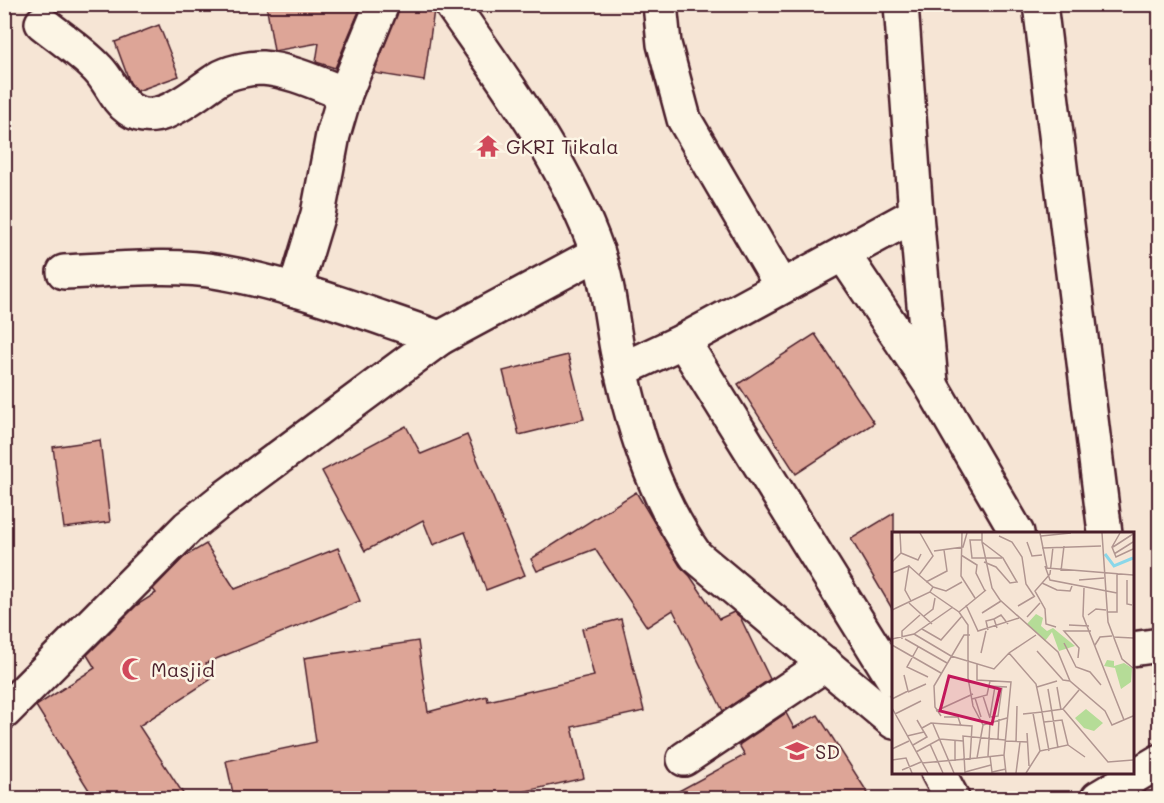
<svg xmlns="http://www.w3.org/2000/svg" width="1164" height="803" font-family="Mali,sans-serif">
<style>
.building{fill:#dda597;stroke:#4a1f2b;stroke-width:1.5}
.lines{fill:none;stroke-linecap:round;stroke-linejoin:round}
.street-casing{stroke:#4a1f2b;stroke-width:38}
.street{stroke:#fcf5e5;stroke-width:33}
.labels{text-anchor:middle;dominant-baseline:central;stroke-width:5;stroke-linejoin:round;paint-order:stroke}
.poi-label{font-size:20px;fill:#4a1f2b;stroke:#fcf5e5;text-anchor:start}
.inset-river{fill:none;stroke:#8ad7e9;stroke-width:3}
.inset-road{fill:none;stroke:#b19691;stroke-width:1.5}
.view{fill:#c2185b;fill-opacity:0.15;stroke:#c2185b;stroke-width:3}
.inset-edge{fill:none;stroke:#4a1f2b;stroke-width:3}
</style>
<rect width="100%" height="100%" fill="#f6e5d5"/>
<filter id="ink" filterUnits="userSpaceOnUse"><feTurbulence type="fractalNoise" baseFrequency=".0167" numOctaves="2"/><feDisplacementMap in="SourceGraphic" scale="12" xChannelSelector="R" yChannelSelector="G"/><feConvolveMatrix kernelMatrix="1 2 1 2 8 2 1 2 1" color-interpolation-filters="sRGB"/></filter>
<g filter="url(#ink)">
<g class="building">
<path d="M 266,4 L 362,4 L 335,68 L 316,62 L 319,43 L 274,51 Z"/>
<path d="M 400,4 L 432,4 L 434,10 L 424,81 L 374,73 Z"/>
<path d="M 159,25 L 179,76 L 137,91 L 130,83 L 115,42 Z"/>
<path d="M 815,334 L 874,423 L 796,474 L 738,384 Z"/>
<path d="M 568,355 L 584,419 L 519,435 L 503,371 Z"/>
<path d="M 406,426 L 421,454 L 467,435 L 525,575 L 486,590 L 465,532 L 433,545 L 423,520 L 365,551 L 322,471 Z"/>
<path d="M 100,440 L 110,522 L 64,528 L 53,447 Z"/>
<path d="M 636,492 L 680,566 L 690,576 L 719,619 L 734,612 L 740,617 L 770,679 L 723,711 L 673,610 L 647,627 L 595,549 L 537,571 L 531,559 Z"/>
<path d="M 894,513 L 894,612 L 851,539 Z"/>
<path d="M 206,544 L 235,589 L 338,548 L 360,601 L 206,663 L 210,680 L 139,726 L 186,798 L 94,798 L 36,706 L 95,668 L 87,655 L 137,605 L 156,593 L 153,589 L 184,557 Z"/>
<path d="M 621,619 L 644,711 L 572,727 L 584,778 L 513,794 L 514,798 L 234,798 L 226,761 L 316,742 L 304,658 L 418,641 L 428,712 L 487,696 L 488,701 L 594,676 L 582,629 Z"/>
<path d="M 786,713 L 794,728 L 818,715 L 871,798 L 666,798 L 745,755 L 739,745 Z"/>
</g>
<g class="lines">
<g class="street-casing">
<g id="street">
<path d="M 451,4 C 505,82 565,161 597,251 C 608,281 611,317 617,349 C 631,422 653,495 696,556 L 894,722"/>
<path d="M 660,4 L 664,44 L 684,119 L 781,285"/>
<path d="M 1040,4 L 1105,533"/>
<path d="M 42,23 C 61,38 82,52 98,69 C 110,81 115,99 129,109 C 158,130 195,93 218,79 C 229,72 249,68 262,68 C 290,70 319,84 345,94"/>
<path d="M 916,214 L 931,383"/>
<path d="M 843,254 L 931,385 L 1017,533"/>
<path d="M 64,272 C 112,270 173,263 220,272 C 295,285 368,314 440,338"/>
<path d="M 295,290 L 318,214 L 333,135 L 345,94 L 382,4"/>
<path d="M 683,341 L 894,680"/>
<path d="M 621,370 L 683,341 L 916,214 L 901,4"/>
<path d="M 1132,649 L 1160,645"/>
<path d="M 4,712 L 188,527 L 223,499 L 440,338 L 598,253"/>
<path d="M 684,759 L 826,664"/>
<path d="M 938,772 L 952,798"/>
<path d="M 1098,798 L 1160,761"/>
</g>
</g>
<use href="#street" class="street"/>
</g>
</g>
<defs>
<g id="temple-bare" transform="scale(1.8)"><path d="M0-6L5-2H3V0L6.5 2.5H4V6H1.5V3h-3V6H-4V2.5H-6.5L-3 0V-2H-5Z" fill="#d1495b" stroke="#fcf5e5" stroke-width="2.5" paint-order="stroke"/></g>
<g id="mosque-bare" transform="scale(1.8)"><path d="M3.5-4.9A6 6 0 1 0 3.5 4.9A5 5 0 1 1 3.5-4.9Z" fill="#d1495b" stroke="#fcf5e5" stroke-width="2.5" paint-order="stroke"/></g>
<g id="school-bare" transform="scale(1.8)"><path d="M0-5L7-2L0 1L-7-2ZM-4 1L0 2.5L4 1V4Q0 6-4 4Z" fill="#d1495b" stroke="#fcf5e5" stroke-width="2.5" paint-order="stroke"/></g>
</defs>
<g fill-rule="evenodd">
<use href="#temple-bare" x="488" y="146"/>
<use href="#mosque-bare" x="133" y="669"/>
<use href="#school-bare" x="797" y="751"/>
</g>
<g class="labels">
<g class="poi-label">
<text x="506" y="146">GKRI Tikala</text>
<text x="151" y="669">Masjid</text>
<text x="815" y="751">SD</text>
</g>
</g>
<g transform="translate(892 532)">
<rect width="242" height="242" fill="#f6e5d5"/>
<path d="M 144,82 L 151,86 L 149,94 L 155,99 L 161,96 L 183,114 L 167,119 L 160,100 L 153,109 L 135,92 ZM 215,128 L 222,129 L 222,134 L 232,131 L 240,136 L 239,150 L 229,157 L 223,136 L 212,134 ZM 194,177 L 211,191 L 202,199 L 192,196 L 183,186 Z" fill="#b5dc97"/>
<path class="inset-river" d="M 213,22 L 222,34 L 241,26"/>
<path class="inset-road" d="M 70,1 L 69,44 L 83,66M 90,1 L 90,10 L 111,26 L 125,50 L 118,51 L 104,35 L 92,30M 148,1 L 155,36 L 241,43M 210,1 L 216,90 L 230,127 L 241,136M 228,1 L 220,15 L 224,25 L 241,17M 107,4 L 120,10 L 130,25 L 134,52 L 142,64M 149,4 L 179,1M 90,8 L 78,8 L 80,26 L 110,26M 90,10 L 100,56 L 108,68 L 166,120 L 178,149 L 213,179 L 220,193 L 241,184M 135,10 L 140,24 L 150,23M 161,15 L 158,42 L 143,59 L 153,77 L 154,92 L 164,95M 221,15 L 241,2M 150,16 L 209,14M 42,19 L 71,15 L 75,1M 9,21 L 26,28 L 29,22M 222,22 L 241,10M 69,23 L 85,33 L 84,41 L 93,59M 0,30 L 9,21 L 8,1M 17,33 L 13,58 L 19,69M 17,34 L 27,43 L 41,24 L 28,1M 153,34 L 158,48 L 225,61M 169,39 L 172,14M 0,41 L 17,34M 187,48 L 212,46M 235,48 L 235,72 L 240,73M 34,50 L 55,39 L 52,18M 150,51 L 165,58 L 178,59 L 180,54M 41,55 L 54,59 L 70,50M 192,56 L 191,84 L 232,188M 17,71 L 40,92M 74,73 L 86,99 L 127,86M 126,74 L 143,64M 0,78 L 38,60 L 41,55 L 27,43M 67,80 L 94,58M 215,80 L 225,80 L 225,41M 90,81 L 109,69M 196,83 L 204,77 L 214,78M 32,84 L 41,77 L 43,66M 135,85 L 148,71M 102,87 L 109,83 L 116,92M 177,93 L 197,94M 30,97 L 49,108 L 70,84M 96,98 L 94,89 L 102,87 L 105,96M 22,102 L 59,124 L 102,137 L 117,121 L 144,103M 221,105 L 241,106M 0,107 L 22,102 L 61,75M 10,107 L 10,99 L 28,83M 13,107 L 55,131M 172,111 L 184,135 L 198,140 L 209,153M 0,113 L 49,141M 203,113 L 208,105 L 220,104M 26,115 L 15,135 L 36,145M 145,119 L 171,148 L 178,149M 89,121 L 94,99M 117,121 L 144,152 L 150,180 L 171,177 L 187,158M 186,126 L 187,116 L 172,99 L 199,99M 85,132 L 85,148 L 119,150 L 112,223 L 114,241M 97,154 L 115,155M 145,155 L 165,149M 165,155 L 169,178M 156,157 L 166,216M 16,160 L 34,152M 91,164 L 98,186M 83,166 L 89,185M 0,167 L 16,159 L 12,143M 80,167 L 95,163 L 98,149M 0,176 L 36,241M 171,177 L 216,230 L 241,228M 44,179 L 81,162M 3,182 L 29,169M 131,182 L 150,180 L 157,219M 49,184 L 43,175 L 42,154 L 72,103 L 78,103M 52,185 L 66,185 L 69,194M 98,185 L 103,154M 99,185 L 106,184 L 110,155M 41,192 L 62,241M 91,193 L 115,186M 30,196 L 39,191 L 80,194 L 78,228M 135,201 L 137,234M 15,204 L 32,200 L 25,188M 106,207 L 107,187M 63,208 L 63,229M 113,209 L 136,210M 124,210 L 125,174M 38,212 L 51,241M 21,213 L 35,205 L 32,200M 176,213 L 193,225M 0,217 L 17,209M 148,219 L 176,213 L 170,188 L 152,190M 24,220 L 48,207 L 71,209M 96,224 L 98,191M 98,224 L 100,240 L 114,237M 85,226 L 112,223M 0,228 L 14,226 L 20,241M 30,231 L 85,226 L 91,193 L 81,174 L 76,146 L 76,93 L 67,80 L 38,60M 10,238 L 29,230M 73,240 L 99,233M 73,241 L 71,204 L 113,208M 124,241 L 128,210M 134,241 L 148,219 L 141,181"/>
<path class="view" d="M 57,144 L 108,157 L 100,192 L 48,179 Z"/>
<rect width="242" height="242" class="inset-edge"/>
</g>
<rect width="1164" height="803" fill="none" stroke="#fcf5e5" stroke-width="24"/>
<rect x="12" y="12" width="1140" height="779" fill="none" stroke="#4a1f2b" stroke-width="2" filter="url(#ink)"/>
</svg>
